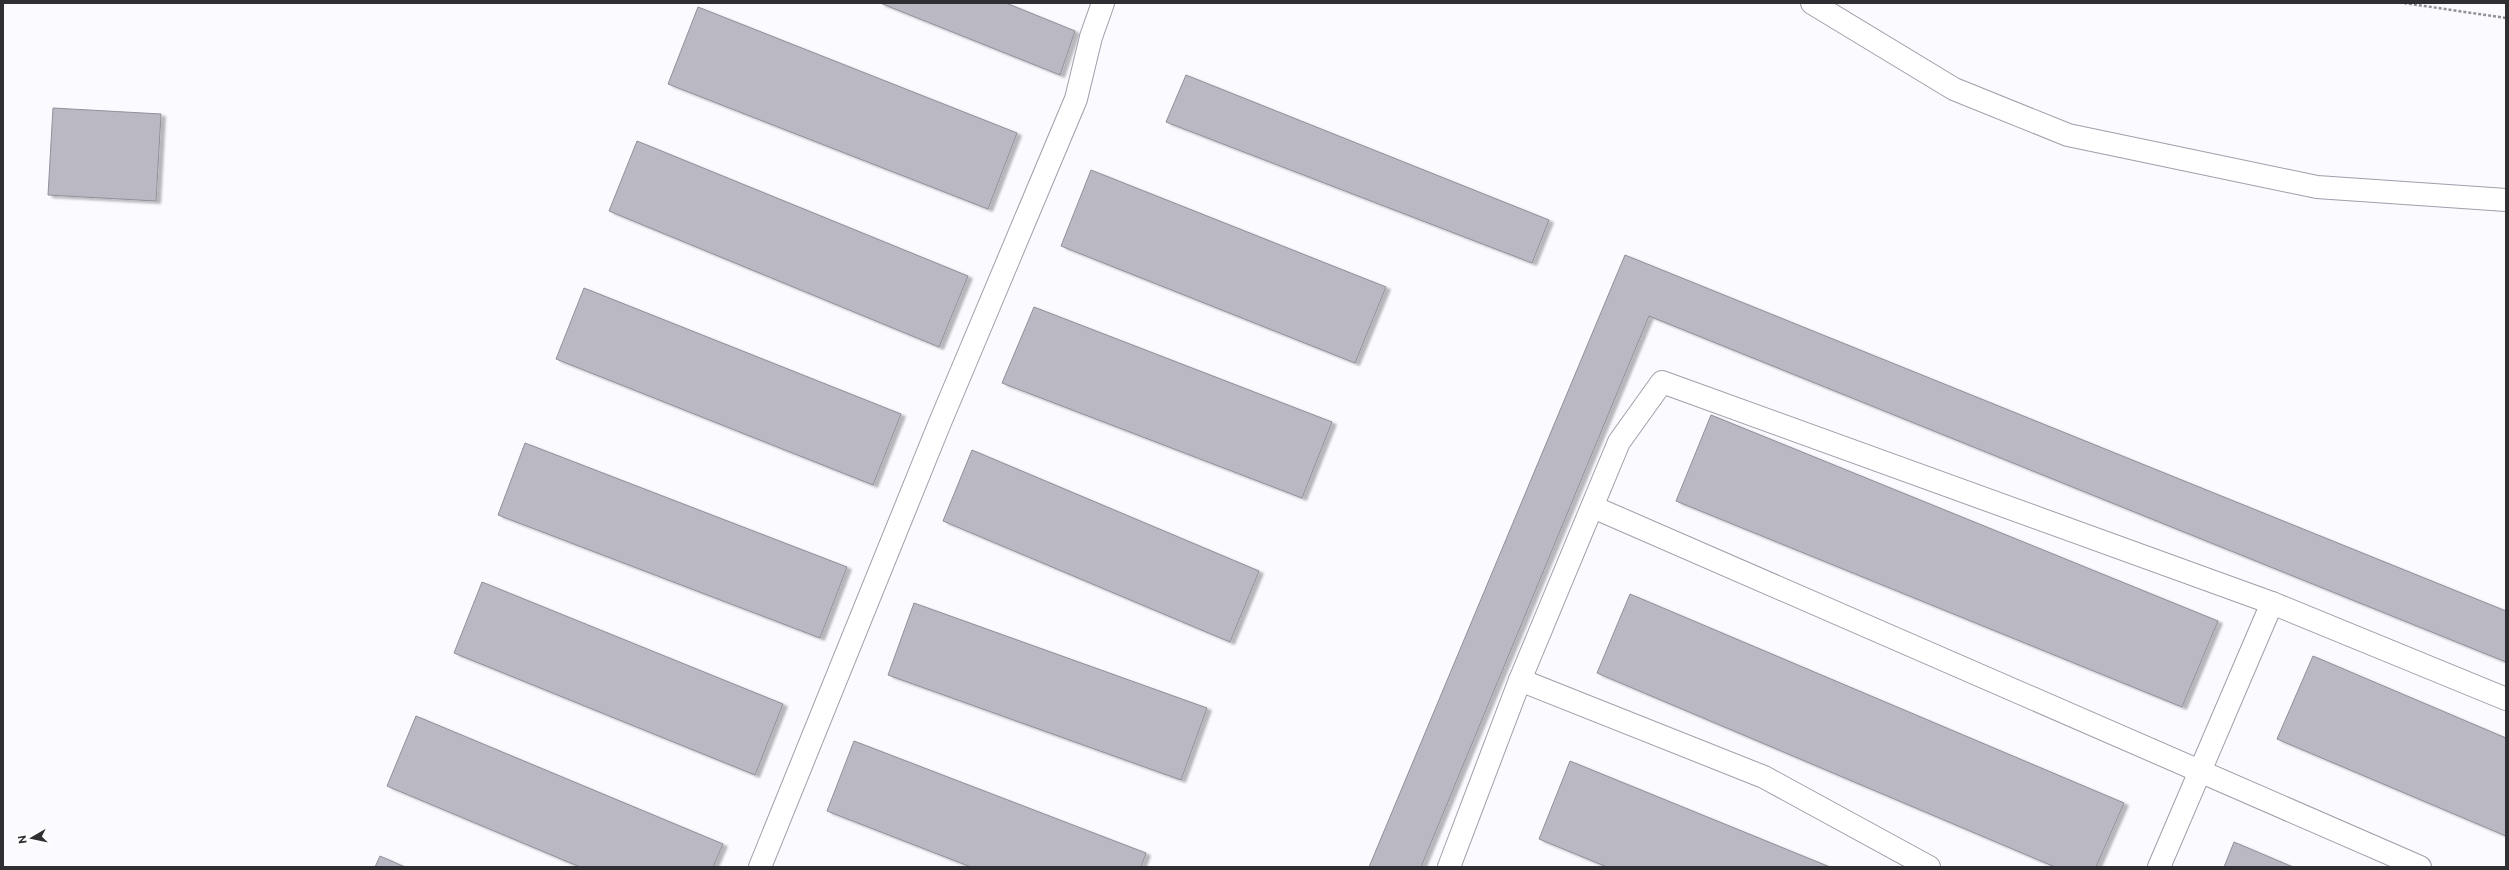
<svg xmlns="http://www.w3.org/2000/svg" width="2509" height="870" font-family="Commissioner,sans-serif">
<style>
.building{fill:#bab8c3;stroke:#918f9a;filter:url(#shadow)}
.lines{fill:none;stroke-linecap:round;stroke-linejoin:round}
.minor-casing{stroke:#a09eaa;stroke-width:24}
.path{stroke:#919196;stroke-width:2.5;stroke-dasharray:3 2;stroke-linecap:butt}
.minor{stroke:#fff;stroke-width:22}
</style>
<defs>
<filter id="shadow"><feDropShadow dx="4.5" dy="2.5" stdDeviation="1" flood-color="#0004"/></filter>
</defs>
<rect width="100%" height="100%" fill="#fafaff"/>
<g class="building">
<path d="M 880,3 L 1006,3 L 1075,31 L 1060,75 Z"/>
<path d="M 698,7 L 1017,133 L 988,209 L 668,84 Z"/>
<path d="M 1186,75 L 1549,220 L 1532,263 L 1166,122 Z"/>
<path d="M 53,108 L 161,114 L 156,201 L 48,195 Z"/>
<path d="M 637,141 L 968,276 L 939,347 L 609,211 Z"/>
<path d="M 1091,170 L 1386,287 L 1355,363 L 1061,246 Z"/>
<path d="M 1625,255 L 2506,611 L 2506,662 L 1649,316 L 1421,867 L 1369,867 Z"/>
<path d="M 584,288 L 901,414 L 873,485 L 556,359 Z"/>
<path d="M 1034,307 L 1332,422 L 1302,498 L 1002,383 Z"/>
<path d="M 1711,415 L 2218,621 L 2182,707 L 1676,501 Z"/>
<path d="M 525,443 L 847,567 L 820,638 L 498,515 Z"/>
<path d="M 972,450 L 1259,571 L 1230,642 L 943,521 Z"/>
<path d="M 482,582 L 783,704 L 755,775 L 454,653 Z"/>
<path d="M 1630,594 L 2124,803 L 2096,867 L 2055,867 L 1597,673 Z"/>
<path d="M 914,603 L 1207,708 L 1181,780 L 888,675 Z"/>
<path d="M 2313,656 L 2506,738 L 2506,836 L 2277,739 Z"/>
<path d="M 416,716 L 723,844 L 713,867 L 580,867 L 387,786 Z"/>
<path d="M 854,741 L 1146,853 L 1141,867 L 971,867 L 827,811 Z"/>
<path d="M 1570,761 L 1830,867 L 1607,867 L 1539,839 Z"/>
<path d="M 2234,842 L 2293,867 L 2224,867 Z"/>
<path d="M 380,856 L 405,867 L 375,867 Z"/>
</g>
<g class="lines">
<g class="minor-casing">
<g id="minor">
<path d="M 1812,3 L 1954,89 L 2068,135 L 2317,187 L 2506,200"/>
<path d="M 1593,507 L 2420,867"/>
<path d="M 1520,680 L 1764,777 L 1929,867"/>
<path d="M 760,867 L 939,425 L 1076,99 L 1091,37 L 1103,3"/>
<path d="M 1449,867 L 1520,680 L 1619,442 L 1662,382 L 2272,603 L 2506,699"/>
<path d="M 2159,867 L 2272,603"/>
</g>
</g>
<path class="path" d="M 2404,3 L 2506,18"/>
<use href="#minor" class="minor"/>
</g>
<rect width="2509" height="870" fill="none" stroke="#2f2e33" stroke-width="8"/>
<g transform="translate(32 838) rotate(261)" stroke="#ffffff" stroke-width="3" paint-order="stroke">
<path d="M0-3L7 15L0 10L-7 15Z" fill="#2f2e33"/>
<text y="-6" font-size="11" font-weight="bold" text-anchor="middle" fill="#2f2e33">N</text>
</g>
</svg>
